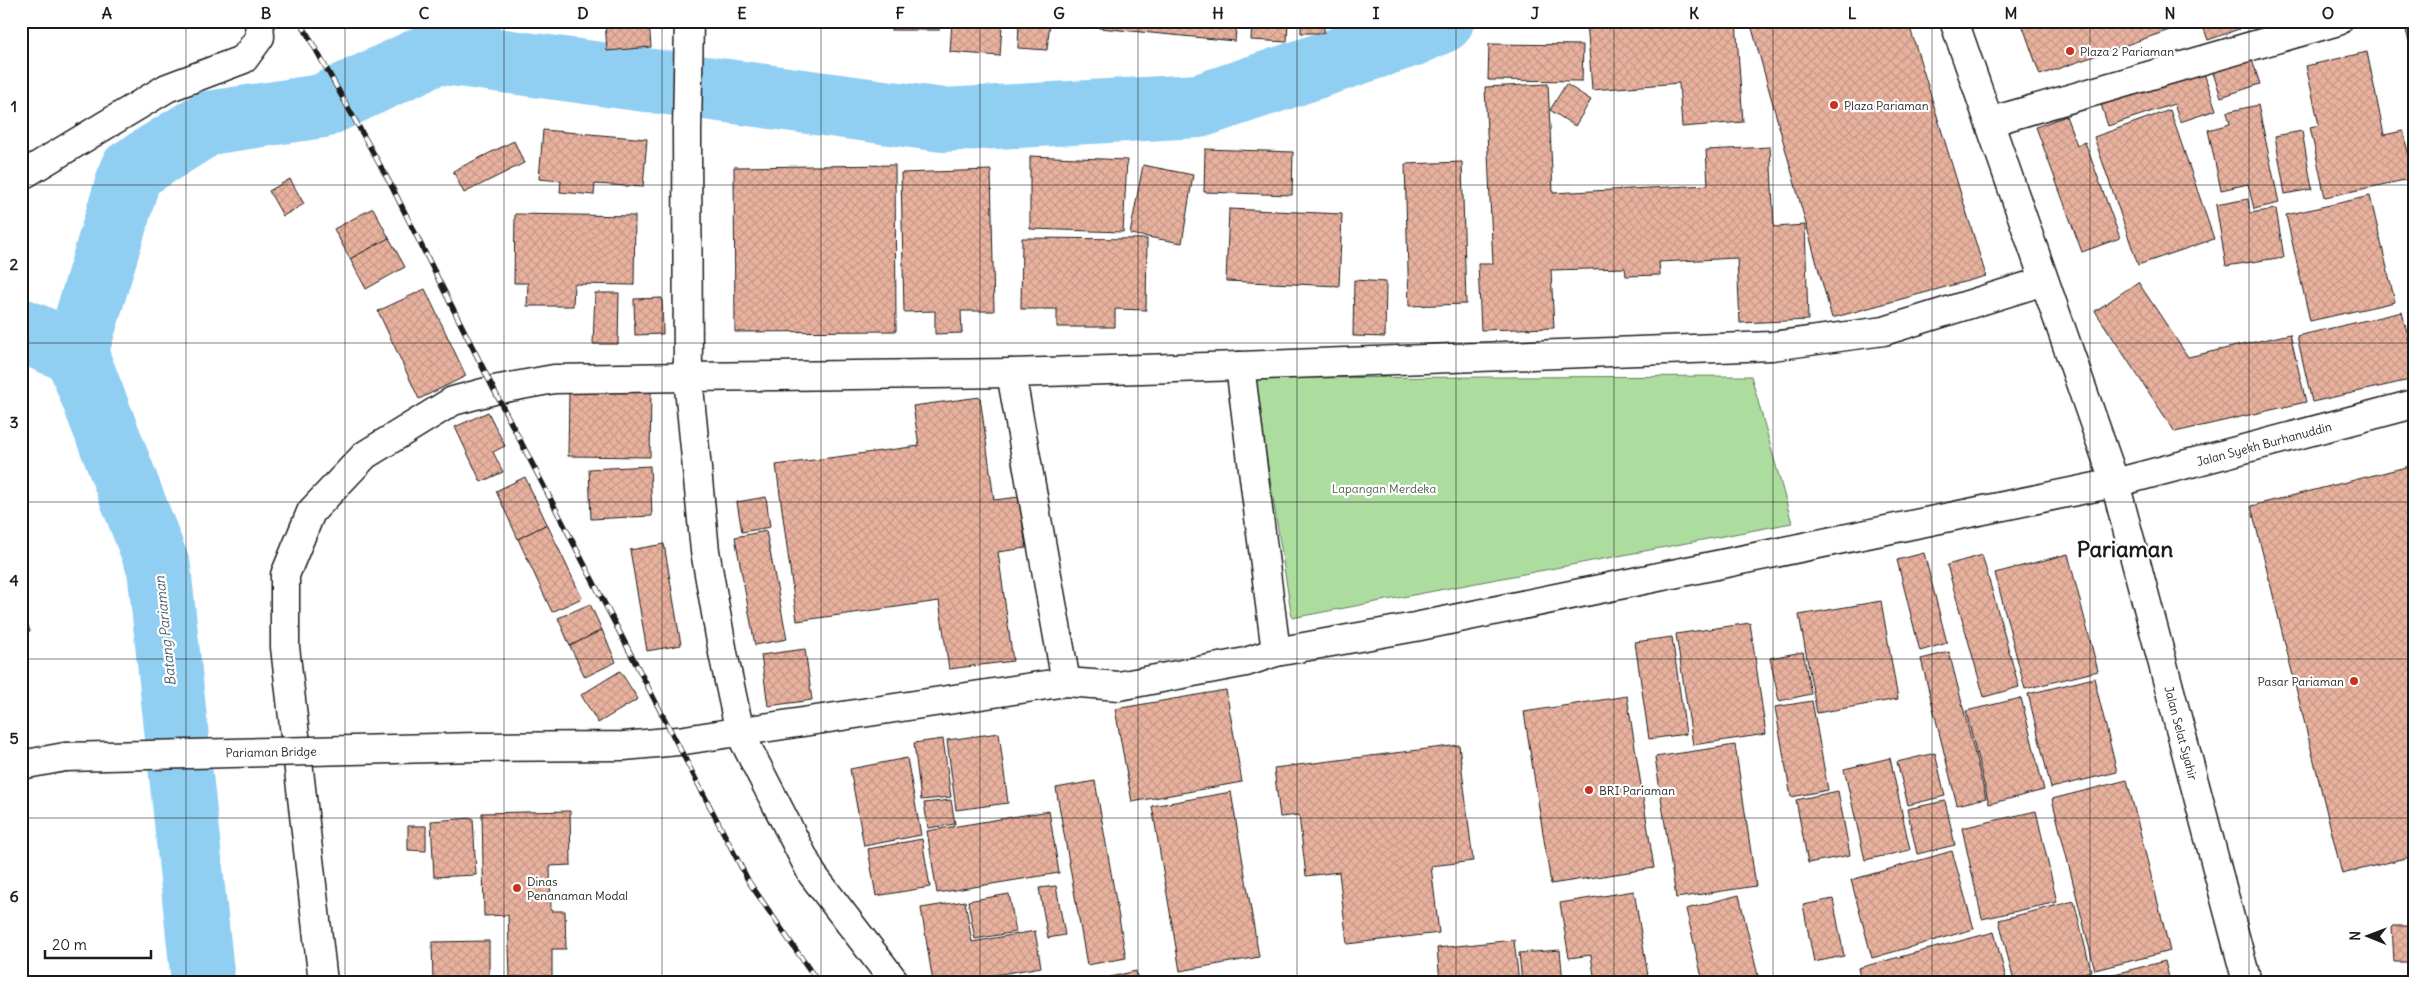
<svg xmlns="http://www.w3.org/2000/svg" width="2435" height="1003" font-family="Delius,sans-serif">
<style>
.park{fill:#acdd9e;stroke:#647c5d}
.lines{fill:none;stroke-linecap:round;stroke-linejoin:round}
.river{stroke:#91cff2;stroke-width:64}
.building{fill:url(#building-cross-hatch);stroke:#1c1c1c}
.street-casing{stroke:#1c1c1c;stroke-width:31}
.secondary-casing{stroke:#1c1c1c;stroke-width:31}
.street{stroke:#fff;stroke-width:28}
.secondary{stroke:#fff;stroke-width:28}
.rail-casing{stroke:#1c1c1c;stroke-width:5.5}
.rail{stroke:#fff;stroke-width:4;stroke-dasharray:11;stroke-linecap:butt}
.secondary-bridge-casing{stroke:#1c1c1c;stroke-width:31;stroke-linecap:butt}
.secondary-bridge{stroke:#fff;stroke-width:28}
.grid{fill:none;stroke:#1c1c1c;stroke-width:1;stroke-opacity:0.55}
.poi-dot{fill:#c8321e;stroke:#fff;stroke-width:2}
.labels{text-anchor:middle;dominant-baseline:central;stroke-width:4.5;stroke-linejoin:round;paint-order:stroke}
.poi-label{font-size:12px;fill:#1c1c1c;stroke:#fff;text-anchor:start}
.street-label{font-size:12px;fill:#1c1c1c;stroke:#fff}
.park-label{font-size:12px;fill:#4e604a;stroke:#fff}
.water-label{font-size:14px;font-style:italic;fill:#455b67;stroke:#fff}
.town-label{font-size:22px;font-weight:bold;fill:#1c1c1c;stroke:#fff}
.neatline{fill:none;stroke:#1c1c1c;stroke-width:2}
.grid-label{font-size:16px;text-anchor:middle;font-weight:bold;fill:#1c1c1c}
</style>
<defs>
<pattern id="building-cross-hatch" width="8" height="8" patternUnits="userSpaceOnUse" patternTransform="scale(1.25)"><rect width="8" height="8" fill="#e9b29f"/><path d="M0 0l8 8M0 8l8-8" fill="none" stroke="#c79888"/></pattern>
</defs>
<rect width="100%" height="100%" fill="#fff"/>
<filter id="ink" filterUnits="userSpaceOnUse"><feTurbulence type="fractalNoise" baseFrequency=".02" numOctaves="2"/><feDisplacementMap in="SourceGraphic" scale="10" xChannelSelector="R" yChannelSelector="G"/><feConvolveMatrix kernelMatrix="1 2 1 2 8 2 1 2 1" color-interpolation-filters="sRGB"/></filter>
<g filter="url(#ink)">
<path class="park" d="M 1751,376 L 1792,523 L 1292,618 L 1254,378 Z"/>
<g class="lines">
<g class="river">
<path d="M 21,330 L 76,353 L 159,568 L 203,982"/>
<path d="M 76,353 L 131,171 L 208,123 L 322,106 L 437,52 L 943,120 L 1199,106 L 1411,35 L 1442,21"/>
</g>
</g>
<g class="building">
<path d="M 605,21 L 649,21 L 651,47 L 607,51 Z"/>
<rect x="891" y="21" width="48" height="9"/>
<path d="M 952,21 L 1002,25 L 1000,56 L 950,52 Z"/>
<path d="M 1019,21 L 1050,21 L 1047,50 L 1018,48 Z"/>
<path d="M 1065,21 L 1087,21 L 1087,28 L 1065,26 Z"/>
<path d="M 1099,21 L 1237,21 L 1235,41 L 1099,28 Z"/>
<path d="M 1252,21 L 1288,21 L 1287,42 L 1251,40 Z"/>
<path d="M 1301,21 L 1344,21 L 1344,25 L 1324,25 L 1324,33 L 1301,33 Z"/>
<path d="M 1587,21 L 1736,21 L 1743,122 L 1682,127 L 1679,83 L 1592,90 Z"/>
<path d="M 1750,21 L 1908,21 L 1986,276 L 1832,318 Z"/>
<path d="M 2021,21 L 2175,21 L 2178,27 L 2040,75 Z"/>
<path d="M 2201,21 L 2236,21 L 2239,29 L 2208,40 Z"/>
<path d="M 2414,29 L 2414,57 L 2406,31 Z"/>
<path d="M 1489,44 L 1583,45 L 1582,81 L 1488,80 Z"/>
<path d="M 2249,51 L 2260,84 L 2221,97 L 2210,64 Z"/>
<path d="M 2367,52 L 2384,135 L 2403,131 L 2414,178 L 2325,197 L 2310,127 L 2319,125 L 2306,66 Z"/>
<path d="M 2202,67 L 2216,110 L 2180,122 L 2174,104 L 2108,126 L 2100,101 Z"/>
<path d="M 1548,84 L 1553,193 L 1708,185 L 1706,150 L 1770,147 L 1774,227 L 1805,225 L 1808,320 L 1740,323 L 1737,258 L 1659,262 L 1660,275 L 1626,276 L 1625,268 L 1551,270 L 1554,328 L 1481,330 L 1478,264 L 1493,264 L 1485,87 Z"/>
<path d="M 1566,84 L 1591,100 L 1575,126 L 1550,110 Z"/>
<path d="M 2258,105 L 2279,203 L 2254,209 L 2248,184 L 2221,190 L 2208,130 L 2230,124 L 2227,112 Z"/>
<path d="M 2170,110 L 2214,239 L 2138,265 L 2094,137 Z"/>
<path d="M 2066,116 L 2077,145 L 2085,142 L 2120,238 L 2082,252 L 2036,127 Z"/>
<path d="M 543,130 L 647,139 L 643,187 L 595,184 L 594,195 L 560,192 L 561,181 L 539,179 Z"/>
<path d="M 2302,131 L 2312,189 L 2285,194 L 2275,136 Z"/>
<path d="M 514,141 L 524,163 L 464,193 L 453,171 Z"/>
<path d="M 1205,149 L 1293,152 L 1292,195 L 1204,192 Z"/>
<path d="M 1030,156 L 1127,160 L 1123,232 L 1030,229 Z"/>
<path d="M 1462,162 L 1466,304 L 1409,306 L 1405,164 Z"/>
<path d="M 895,165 L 896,331 L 735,332 L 734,167 Z"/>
<path d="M 1143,165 L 1193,175 L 1182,243 L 1130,234 Z"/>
<path d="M 991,170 L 994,311 L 961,311 L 962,333 L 935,334 L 935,311 L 904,312 L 901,173 Z"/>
<path d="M 290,179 L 304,204 L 283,216 L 269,191 Z"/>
<path d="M 2370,196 L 2395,302 L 2310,321 L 2286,215 Z"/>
<path d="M 2248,199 L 2250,213 L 2276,209 L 2284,257 L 2226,266 L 2216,205 Z"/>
<path d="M 373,208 L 389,238 L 350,259 L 334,229 Z"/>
<path d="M 1229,209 L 1342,214 L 1339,286 L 1226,281 Z"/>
<path d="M 515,214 L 635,216 L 634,285 L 574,284 L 573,306 L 527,306 L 528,283 L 514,283 Z"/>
<path d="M 389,238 L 405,267 L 366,289 L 350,259 Z"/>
<path d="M 1022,238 L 1147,239 L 1146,310 L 1115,309 L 1115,327 L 1057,327 L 1057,309 L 1021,309 Z"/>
<path d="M 1354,280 L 1386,282 L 1385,337 L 1353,336 Z"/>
<path d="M 2138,282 L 2188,357 L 2290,334 L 2306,402 L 2175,432 L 2095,311 Z"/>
<path d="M 2414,288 L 2414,308 L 2408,290 Z"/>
<path d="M 425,289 L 466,376 L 419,399 L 378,311 Z"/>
<path d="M 595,293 L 619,293 L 618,344 L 593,344 Z"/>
<path d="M 662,298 L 663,334 L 635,335 L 634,299 Z"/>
<path d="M 2402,312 L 2414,363 L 2414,379 L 2312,402 L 2297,336 Z"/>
<path d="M 569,391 L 651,392 L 650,457 L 568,456 Z"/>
<path d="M 980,397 L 994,500 L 1019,497 L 1026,548 L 998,552 L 1013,661 L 949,669 L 939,601 L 797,621 L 776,465 L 919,446 L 913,406 Z"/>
<path d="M 488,412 L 505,446 L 493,452 L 503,472 L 481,482 L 455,427 Z"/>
<path d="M 2414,465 L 2414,856 L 2342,874 L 2251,506 Z"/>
<path d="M 650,466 L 652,516 L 591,519 L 589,469 Z"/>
<path d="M 525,477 L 547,524 L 518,539 L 496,491 Z"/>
<path d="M 766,497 L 770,527 L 742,532 L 737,502 Z"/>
<path d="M 547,524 L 582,598 L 552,612 L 518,539 Z"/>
<path d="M 766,531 L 787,639 L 755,645 L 735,537 Z"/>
<path d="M 664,544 L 681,645 L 647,651 L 630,550 Z"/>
<path d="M 1924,553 L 1947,643 L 1920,651 L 1897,560 Z"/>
<path d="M 2068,554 L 2098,671 L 2025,689 L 1995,573 Z"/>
<path d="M 1982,555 L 2019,687 L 1984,697 L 1947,565 Z"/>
<path d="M 1881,601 L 1898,699 L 1817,713 L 1799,615 Z"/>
<path d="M 590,604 L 602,630 L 570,646 L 558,618 Z"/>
<path d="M 21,606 L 30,631 L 21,634 Z"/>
<path d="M 1750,623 L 1766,734 L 1693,745 L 1676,634 Z"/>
<path d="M 602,630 L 616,662 L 585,677 L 570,646 Z"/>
<path d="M 1672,637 L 1686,734 L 1649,739 L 1635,642 Z"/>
<path d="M 805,649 L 812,700 L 768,706 L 761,655 Z"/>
<path d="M 1803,652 L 1811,694 L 1779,701 L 1770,658 Z"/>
<path d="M 1949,652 L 1986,798 L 1957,805 L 1921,659 Z"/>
<path d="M 620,671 L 638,699 L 598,723 L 581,695 Z"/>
<path d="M 2094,678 L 2117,772 L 2051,788 L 2028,694 Z"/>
<path d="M 1226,690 L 1242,782 L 1132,802 L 1115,709 Z"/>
<path d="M 1627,696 L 1654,868 L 1551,884 L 1524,712 Z"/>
<path d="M 2021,698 L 2044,790 L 1989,804 L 1966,711 Z"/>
<path d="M 1812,701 L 1828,790 L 1791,797 L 1775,707 Z"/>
<path d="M 999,733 L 1008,803 L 956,810 L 947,740 Z"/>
<path d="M 943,739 L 951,797 L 921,800 L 914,743 Z"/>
<path d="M 1459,745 L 1473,861 L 1431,866 L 1439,933 L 1347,944 L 1339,872 L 1306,876 L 1299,815 L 1280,817 L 1274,768 Z"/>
<path d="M 1735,745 L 1756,886 L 1676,898 L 1655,757 Z"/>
<path d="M 1935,753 L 1945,796 L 1908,805 L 1897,762 Z"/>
<path d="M 907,758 L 921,835 L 864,846 L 850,769 Z"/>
<path d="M 1890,758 L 1910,850 L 1865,860 L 1844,769 Z"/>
<path d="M 2127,780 L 2170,951 L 2095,970 L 2052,799 Z"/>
<path d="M 1095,781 L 1126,958 L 1087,965 L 1056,788 Z"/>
<path d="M 1838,791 L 1850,855 L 1808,863 L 1796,800 Z"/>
<path d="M 1231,792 L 1259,957 L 1180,971 L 1152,806 Z"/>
<path d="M 951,800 L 955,824 L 928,828 L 924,803 Z"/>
<path d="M 1945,801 L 1955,845 L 1917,854 L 1907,809 Z"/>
<path d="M 570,811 L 571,865 L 550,866 L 551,911 L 565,911 L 566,949 L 552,949 L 552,976 L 510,977 L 508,915 L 484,916 L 482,813 Z"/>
<path d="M 1049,811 L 1059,873 L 937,893 L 927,831 Z"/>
<path d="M 2036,811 L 2057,902 L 1982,919 L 1962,828 Z"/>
<path d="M 473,818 L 476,875 L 434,877 L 431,821 Z"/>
<path d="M 408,826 L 426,826 L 426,851 L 408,850 Z"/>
<path d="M 922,839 L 930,887 L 876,896 L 868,849 Z"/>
<path d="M 1952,851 L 1974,929 L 1872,958 L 1851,880 Z"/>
<path d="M 1056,886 L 1065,935 L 1048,938 L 1039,888 Z"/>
<path d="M 1634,891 L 1649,982 L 1595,982 L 1591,955 L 1569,958 L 1560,903 Z"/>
<path d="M 1009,894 L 1016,932 L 975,939 L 968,901 Z"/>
<path d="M 1739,895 L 1758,976 L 1737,982 L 1703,982 L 1686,909 Z"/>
<path d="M 1833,899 L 1844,956 L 1814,962 L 1803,905 Z"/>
<path d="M 965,901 L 972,942 L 1035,931 L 1041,967 L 956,982 L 933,982 L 921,908 Z"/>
<path d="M 2074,901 L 2091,971 L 2048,982 L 2014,982 L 1999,920 Z"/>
<path d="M 2392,926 L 2414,926 L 2414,962 L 2394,962 Z"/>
<path d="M 1994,932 L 2007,982 L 1861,982 L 1858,968 Z"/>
<path d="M 1514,940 L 1519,982 L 1440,982 L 1437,948 Z"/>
<path d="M 489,941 L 489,982 L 433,982 L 432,942 Z"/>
<path d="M 1560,950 L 1563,982 L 1522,982 L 1519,953 Z"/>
<path d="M 2165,961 L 2170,982 L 2083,982 Z"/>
<path d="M 1136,971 L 1138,982 L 1089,982 Z"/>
<path d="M 2346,978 L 2347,982 L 2334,982 Z"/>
</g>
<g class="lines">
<g class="street-casing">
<g id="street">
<path d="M 21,176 L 167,88 L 244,59 L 260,37 L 259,21"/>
<path d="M 1240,366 L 1276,652"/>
<path d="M 1011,373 L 1066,682"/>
<path d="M 2115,483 L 2247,982"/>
<path d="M 323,982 L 285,647 L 285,575 L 311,512 L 365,455 L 453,401 L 494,390 L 554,379 L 688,377"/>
</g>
</g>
<g class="secondary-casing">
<g id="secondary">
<path d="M 689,21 L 687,132 L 688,377 L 705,551 L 723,653 L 740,733 L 812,874 L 895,982"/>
<path d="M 1954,21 L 2115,483"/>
<path d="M 1989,122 L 2338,21"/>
<path d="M 688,377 L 1011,373 L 1240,366 L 1772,346 L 1884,331 L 2044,281"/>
<path d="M 477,747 L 624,746 L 678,741 L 1066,682 L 1119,686 L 1246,662 L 1276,652 L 1415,627 L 2115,483 L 2414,404"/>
<path d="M 21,765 L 65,757"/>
</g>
</g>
<use href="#street" class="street"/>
<use href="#secondary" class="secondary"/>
<g class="rail-casing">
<path id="rail" d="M 300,21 L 391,185 L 494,390 L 749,882 L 818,982"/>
</g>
<use href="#rail" class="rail"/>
<g class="secondary-bridge-casing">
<path id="secondary-bridge" d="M 65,757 L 477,747"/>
</g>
<use href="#secondary-bridge" class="secondary-bridge"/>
</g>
</g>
<path class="grid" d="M 186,21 L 186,982M 345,21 L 345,982M 504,21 L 504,982M 662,21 L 662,982M 821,21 L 821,982M 980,21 L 980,982M 1138,21 L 1138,982M 1297,21 L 1297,982M 1456,21 L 1456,982M 1614,21 L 1614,982M 1773,21 L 1773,982M 1932,21 L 1932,982M 2090,21 L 2090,982M 2249,21 L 2249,982M 21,185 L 2414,185M 21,343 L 2414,343M 21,502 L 2414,502M 21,659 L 2414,659M 21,818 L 2414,818"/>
<g class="poi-dot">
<circle cx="2070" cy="51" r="5"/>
<circle cx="1834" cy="105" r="5"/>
<circle cx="2354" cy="681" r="5"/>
<circle cx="1589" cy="790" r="5"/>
<circle cx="517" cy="888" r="5"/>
</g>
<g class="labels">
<g class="poi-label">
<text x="2080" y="51">Plaza 2 Pariaman</text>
<text x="1844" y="105">Plaza Pariaman</text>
<text x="2344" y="681" text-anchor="end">Pasar Pariaman</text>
<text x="1599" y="790">BRI Pariaman</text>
<text x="527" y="881">Dinas<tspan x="527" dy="14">Penanaman Modal</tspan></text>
</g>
<g class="street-label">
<text transform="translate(2264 444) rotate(-15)">Jalan Syekh Burhanuddin</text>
<text transform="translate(2181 733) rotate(75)">Jalan Selat Syahir</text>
<text transform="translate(271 752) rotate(-1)">Pariaman Bridge</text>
</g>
<g class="park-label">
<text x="1384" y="488">Lapangan Merdeka</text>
</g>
<g class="water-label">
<text transform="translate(165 631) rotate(-96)">Batang Pariaman</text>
</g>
<g class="town-label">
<text x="2125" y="549">Pariaman</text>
</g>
</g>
<rect width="2435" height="1003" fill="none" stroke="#fff" stroke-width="55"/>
<g transform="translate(2368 936) rotate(271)" stroke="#ffffff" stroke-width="4" paint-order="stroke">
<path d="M0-4L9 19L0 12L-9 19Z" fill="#1c1c1c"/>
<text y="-8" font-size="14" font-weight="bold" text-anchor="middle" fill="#1c1c1c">N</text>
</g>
<path d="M45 950v8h106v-8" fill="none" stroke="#1c1c1c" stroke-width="2.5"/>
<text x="52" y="950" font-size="15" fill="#1c1c1c" stroke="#ffffff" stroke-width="4" paint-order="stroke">20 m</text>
<rect x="28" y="28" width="2380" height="948" class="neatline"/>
<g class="grid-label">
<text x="107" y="19">A</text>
<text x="266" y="19">B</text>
<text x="424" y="19">C</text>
<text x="583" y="19">D</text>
<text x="742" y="19">E</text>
<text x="900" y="19">F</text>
<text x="1059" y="19">G</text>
<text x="1218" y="19">H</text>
<text x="1376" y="19">I</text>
<text x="1535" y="19">J</text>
<text x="1694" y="19">K</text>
<text x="1852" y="19">L</text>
<text x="2011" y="19">M</text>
<text x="2170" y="19">N</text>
<text x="2328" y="19">O</text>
<text x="14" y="112">1</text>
<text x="14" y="270">2</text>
<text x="14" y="428">3</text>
<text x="14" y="586">4</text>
<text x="14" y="744">5</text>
<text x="14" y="902">6</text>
</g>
</svg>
